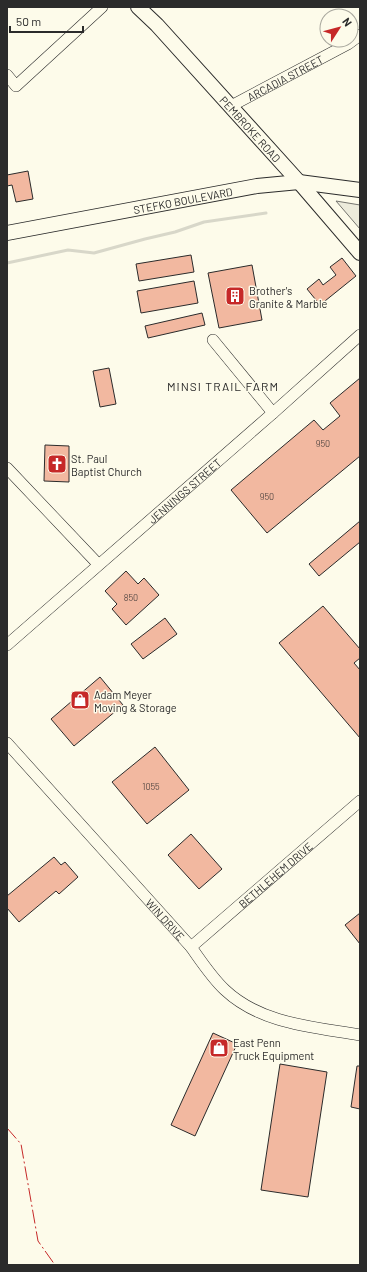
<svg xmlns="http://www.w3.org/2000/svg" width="367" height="1272" font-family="Barlow,sans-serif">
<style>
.green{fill:#ecebdb;stroke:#74746e}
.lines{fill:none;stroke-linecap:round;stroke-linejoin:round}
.stream{stroke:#d8d7c9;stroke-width:3}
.building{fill:#f2b8a0;stroke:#2b2b2b}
.minor-casing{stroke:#2b2b2b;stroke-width:12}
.major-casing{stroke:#2b2b2b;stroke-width:16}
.minor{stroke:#fdfbea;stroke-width:11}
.major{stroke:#fdfbea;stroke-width:14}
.power{stroke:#c62828;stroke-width:1;stroke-dasharray:14 3 2 3;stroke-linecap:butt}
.labels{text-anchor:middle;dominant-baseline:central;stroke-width:3;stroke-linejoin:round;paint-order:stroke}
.number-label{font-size:9px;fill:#5d4e48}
.street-label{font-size:11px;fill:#2b2b2b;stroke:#fdfbea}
.poi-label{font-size:11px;fill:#2b2b2b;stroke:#fdfbea;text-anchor:start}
.neighbourhood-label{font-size:12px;letter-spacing:1px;fill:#2b2b2b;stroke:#fdfbea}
</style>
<rect width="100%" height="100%" fill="#fdfbea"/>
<path class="green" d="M 336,201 L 360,205 L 360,229 Z"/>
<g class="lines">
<path class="stream" d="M 7,263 L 68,250 L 94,253 L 145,239 L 175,232 L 204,222 L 266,213"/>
</g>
<g class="building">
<path d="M 28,171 L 33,199 L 16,202 L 12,185 L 7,186 L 7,175 Z"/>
<path d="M 191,255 L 194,272 L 139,281 L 136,264 Z"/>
<path d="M 342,258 L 356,276 L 320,305 L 307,289 L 319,279 L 323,285 L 336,275 L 330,267 Z"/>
<path d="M 252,265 L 262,320 L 219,328 L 208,273 Z"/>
<path d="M 194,281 L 198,303 L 141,313 L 137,291 Z"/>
<path d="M 202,313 L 205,325 L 148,338 L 145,326 Z"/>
<path d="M 109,368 L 116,404 L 100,407 L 93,371 Z"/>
<path d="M 360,378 L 360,456 L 267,533 L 231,490 L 314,420 L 323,430 L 340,416 L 330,403 Z"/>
<path d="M 45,445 L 69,446 L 69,482 L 44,481 Z"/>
<path d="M 360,521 L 360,542 L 319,576 L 309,564 Z"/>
<path d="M 126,571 L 138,584 L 144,578 L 159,595 L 126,625 L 112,609 L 117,604 L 105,591 Z"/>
<path d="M 323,606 L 360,649 L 360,658 L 354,663 L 360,670 L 360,738 L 279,643 Z"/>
<path d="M 165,618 L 177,634 L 143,659 L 131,644 Z"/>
<path d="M 100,677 L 123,705 L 74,746 L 51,719 Z"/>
<path d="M 155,747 L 189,790 L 147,824 L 112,782 Z"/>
<path d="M 191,834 L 222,869 L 199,889 L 168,855 Z"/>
<path d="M 54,857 L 61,865 L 65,862 L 78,877 L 59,894 L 56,891 L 19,922 L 7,908 L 7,896 Z"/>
<path d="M 360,913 L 360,944 L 345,925 Z"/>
<path d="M 213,1033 L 237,1044 L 195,1136 L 171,1125 Z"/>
<path d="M 280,1064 L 327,1072 L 308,1197 L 261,1190 Z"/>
<path d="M 357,1066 L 360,1066 L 360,1109 L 351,1107 Z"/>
</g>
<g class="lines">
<g class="minor-casing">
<g id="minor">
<path d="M 7,75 L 16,86 L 102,7"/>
<path id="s1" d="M 231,106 L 348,44 L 360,35"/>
<path d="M 213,340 L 273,413"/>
<path d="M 7,468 L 98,564"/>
<path id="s2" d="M 7,645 L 273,413 L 360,335"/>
<path id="s3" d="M 7,743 L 191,947 C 201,961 212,978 225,990 C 261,1024 314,1027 360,1035"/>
<path id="s4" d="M 191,947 L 360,801"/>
</g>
</g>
<g class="major-casing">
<g id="major">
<path id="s5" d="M 138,7 L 157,25 L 299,182 L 360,253"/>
<path id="s6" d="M 7,233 L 257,186 L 299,182 L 360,190"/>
</g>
</g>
<use href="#minor" class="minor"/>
<use href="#major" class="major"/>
<path class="power" d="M 7,1128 L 21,1144 L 38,1241 L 55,1265"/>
</g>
<defs>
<g id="building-square" transform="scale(1)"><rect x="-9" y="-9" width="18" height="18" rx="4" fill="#c62828" stroke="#fdfbea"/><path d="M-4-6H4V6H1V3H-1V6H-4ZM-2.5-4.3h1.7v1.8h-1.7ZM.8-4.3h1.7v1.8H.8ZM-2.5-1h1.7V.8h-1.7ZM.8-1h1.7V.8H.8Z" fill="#fff"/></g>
<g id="church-square" transform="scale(1)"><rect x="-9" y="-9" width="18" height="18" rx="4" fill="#c62828" stroke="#fdfbea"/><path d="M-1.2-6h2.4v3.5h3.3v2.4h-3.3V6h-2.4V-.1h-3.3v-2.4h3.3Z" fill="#fff"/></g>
<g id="shop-square" transform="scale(1)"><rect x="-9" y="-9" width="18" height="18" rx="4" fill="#c62828" stroke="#fdfbea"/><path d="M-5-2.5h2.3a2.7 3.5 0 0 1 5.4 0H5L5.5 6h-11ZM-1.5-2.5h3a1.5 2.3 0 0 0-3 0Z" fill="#fff"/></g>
</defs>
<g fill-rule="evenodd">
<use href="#building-square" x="235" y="296"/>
<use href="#church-square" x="57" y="464"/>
<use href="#shop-square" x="80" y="700"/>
<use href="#shop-square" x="219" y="1048"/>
</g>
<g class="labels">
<g class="number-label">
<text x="323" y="443">950</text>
<text x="267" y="496">950</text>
<text x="131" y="597">850</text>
<text x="151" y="786">1055</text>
</g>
<g class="street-label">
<text stroke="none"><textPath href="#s1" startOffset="61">ARCADIA STREET</textPath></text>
<text stroke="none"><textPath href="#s5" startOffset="166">PEMBROKE ROAD</textPath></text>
<text stroke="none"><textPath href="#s6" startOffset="179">STEFKO BOULEVARD</textPath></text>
<text stroke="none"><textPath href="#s2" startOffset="235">JENNINGS STREET</textPath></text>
<text stroke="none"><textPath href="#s4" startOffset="111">BETHLEHEM DRIVE</textPath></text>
<text stroke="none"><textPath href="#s3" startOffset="237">WIN DRIVE</textPath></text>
</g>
<g class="poi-label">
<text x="249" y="290">Brother's<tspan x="249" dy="13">Granite &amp; Marble</tspan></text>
<text x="71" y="458">St. Paul<tspan x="71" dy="13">Baptist Church</tspan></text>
<text x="94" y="694">Adam Meyer<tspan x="94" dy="13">Moving &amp; Storage</tspan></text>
<text x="233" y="1042">East Penn<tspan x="233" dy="13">Truck Equipment</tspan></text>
</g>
<g class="neighbourhood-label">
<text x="223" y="386">MINSI TRAIL FARM</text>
</g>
</g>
<rect width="367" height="1272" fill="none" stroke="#2b2b2b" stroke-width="16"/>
<g transform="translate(339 28) rotate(54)"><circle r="19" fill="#fdfbea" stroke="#a9a89e"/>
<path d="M0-3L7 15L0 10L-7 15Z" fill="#c62828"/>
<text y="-6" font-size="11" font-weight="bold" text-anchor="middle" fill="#2b2b2b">N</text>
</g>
<path d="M10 26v6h73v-6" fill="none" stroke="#2b2b2b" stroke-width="2"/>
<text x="16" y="26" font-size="12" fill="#2b2b2b" stroke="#fdfbea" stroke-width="3" paint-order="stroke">50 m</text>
</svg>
